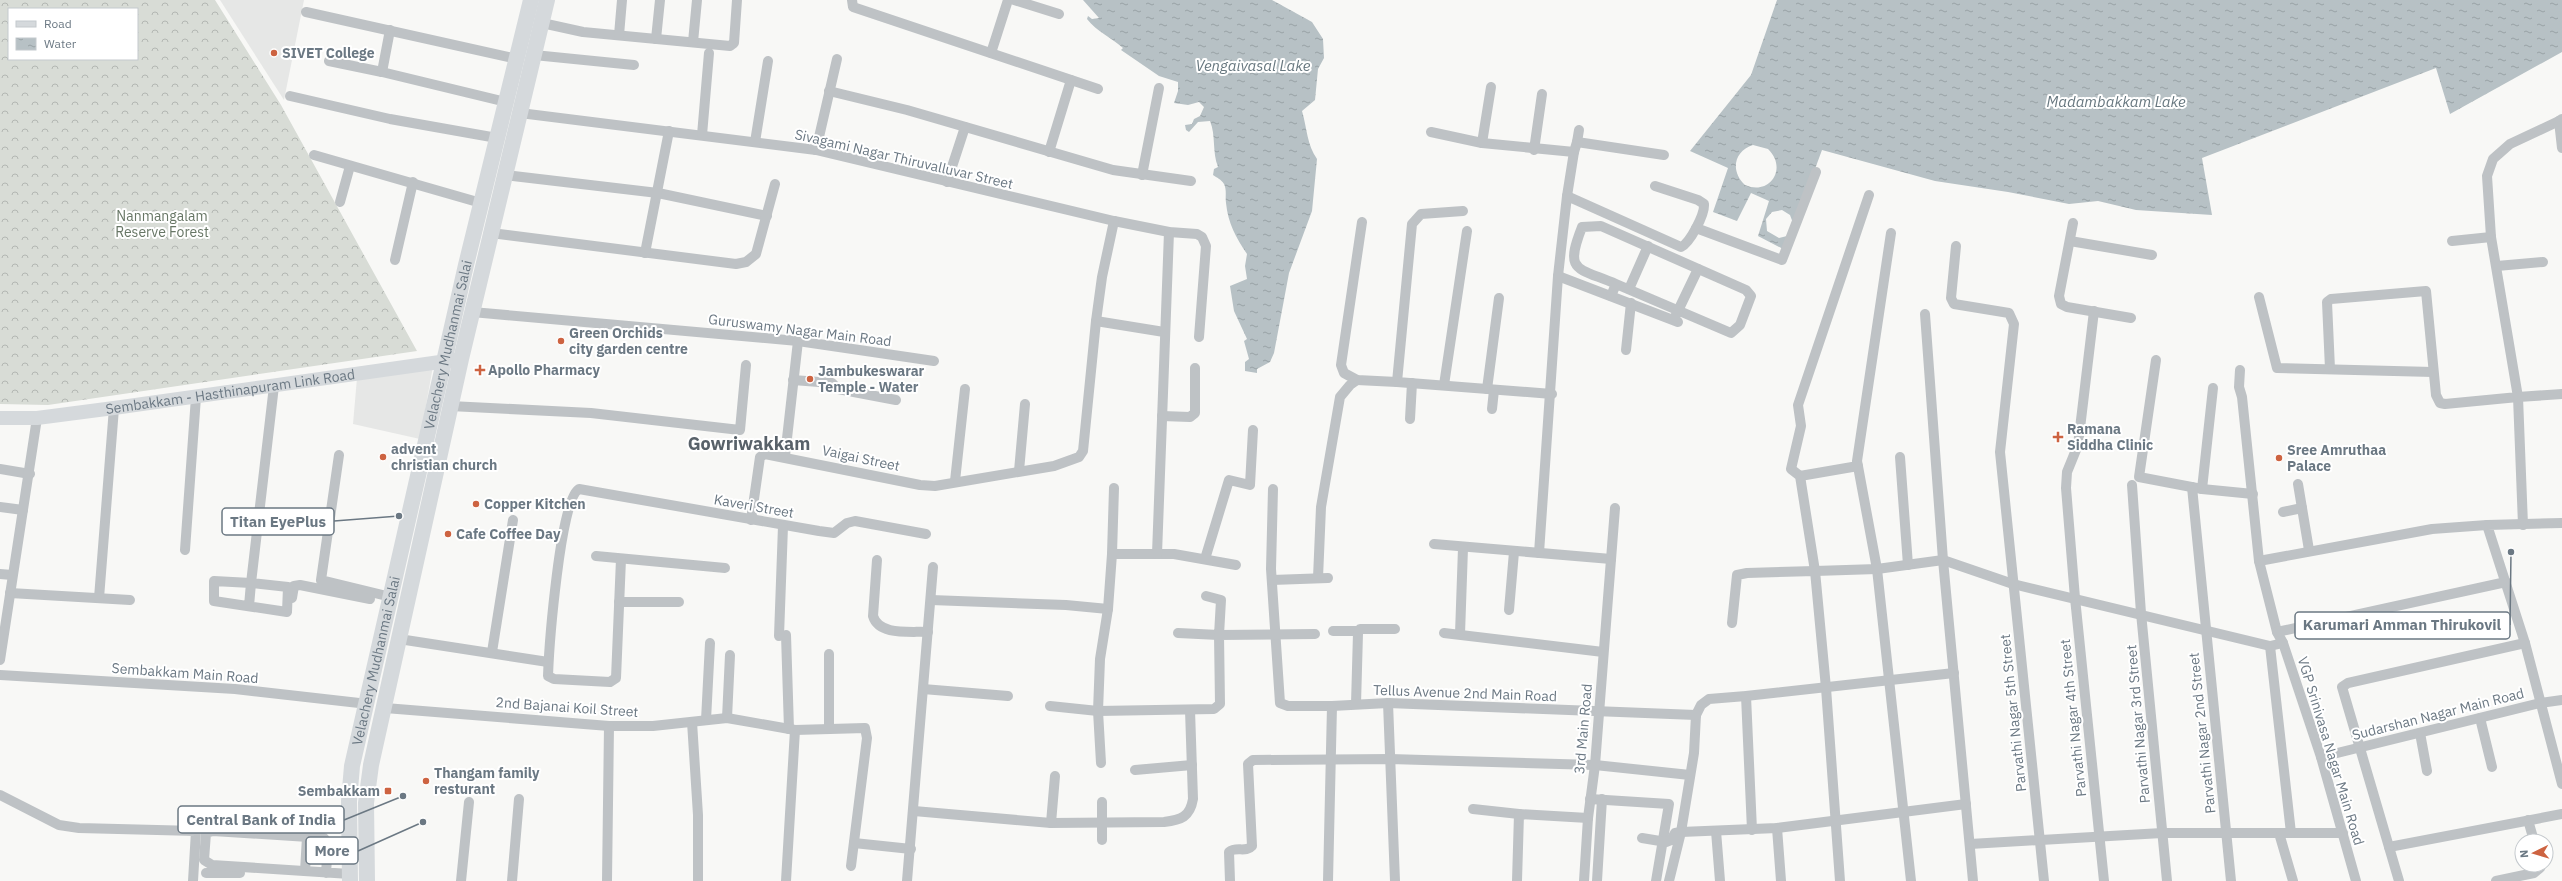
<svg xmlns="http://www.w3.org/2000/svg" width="2562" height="881" font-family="'IBM Plex Sans',sans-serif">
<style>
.built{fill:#e6e7e6}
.forest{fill:url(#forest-crowns);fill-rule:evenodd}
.water{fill:url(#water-ripples);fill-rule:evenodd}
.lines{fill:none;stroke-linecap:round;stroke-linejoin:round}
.street{stroke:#bec2c5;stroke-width:10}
.secondary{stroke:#d5d9dc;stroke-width:14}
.primary{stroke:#d5d9dc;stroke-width:16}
.poi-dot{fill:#cd6341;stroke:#fff;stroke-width:1.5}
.labels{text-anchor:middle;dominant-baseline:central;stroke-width:4;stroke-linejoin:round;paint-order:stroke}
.poi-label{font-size:14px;font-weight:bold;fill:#6b7883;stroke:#fff;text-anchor:start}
.street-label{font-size:14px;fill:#6b7883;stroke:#fff}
.park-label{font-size:14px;fill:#677665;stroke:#fff}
.water-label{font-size:15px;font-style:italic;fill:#67777f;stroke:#fff}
.district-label{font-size:18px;font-weight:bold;fill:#586169;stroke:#fff}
.leader{fill:none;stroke:#6b7883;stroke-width:1.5}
.callout-dot{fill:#6b7883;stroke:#fff;stroke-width:1.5}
.callout{fill:#fff;stroke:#6b7883;stroke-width:1.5}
.callout-label{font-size:15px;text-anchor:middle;font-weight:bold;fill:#6b7883}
</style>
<defs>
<pattern id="forest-crowns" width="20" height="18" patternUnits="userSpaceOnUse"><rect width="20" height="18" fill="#d8dcd6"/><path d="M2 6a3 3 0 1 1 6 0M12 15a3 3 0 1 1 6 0" fill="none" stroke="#b3b7b3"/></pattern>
<pattern id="water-ripples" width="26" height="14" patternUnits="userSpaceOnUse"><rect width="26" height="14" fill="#b7c1c5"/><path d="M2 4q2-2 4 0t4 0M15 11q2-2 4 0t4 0" fill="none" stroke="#99a2a5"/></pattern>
</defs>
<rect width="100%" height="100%" fill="#f8f8f6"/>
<g class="built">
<path d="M 220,0 L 304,0 L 284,100 Z"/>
<path d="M 433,366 L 420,439 L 353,424 L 357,378 Z"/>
</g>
<path class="forest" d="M 0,0 L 215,0 L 281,105 L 417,351 L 48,405 L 0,404 ZM 9,9 L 137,9 L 137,59 L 9,59 Z"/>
<g class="water">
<path d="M 1083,0 L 1272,0 L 1312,22 L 1323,39 L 1324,58 L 1318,69 L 1315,100 L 1302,111 C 1307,128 1307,145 1317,159 L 1312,211 L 1289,273 L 1274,353 L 1270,362 L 1257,369 L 1257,373 L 1245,371 L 1245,362 L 1249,359 L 1244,341 L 1247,339 L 1234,311 L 1230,286 L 1247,279 L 1245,266 L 1247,254 C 1236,238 1228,223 1226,203 C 1225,197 1227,190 1224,184 C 1221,179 1217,178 1213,175 L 1214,169 L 1218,167 C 1212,152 1216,135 1210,121 L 1198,122 L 1189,132 L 1186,130 L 1185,125 L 1192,124 L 1194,119 L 1200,116 L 1204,107 L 1199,102 L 1188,105 L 1174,103 L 1178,91 L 1178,82 L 1159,76 L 1121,50 L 1123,48 C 1111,37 1097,32 1087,19 L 1088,16 L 1092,19 L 1099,18 Z"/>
<path d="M 1777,0 L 2562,0 L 2562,52 L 2450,114 L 2436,68 L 2202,158 L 2212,215 L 2136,210 L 2098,201 L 2069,204 L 2008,192 L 1935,181 L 1822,150 L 1785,250 L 1758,236 L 1769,201 L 1751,193 L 1737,221 L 1713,212 L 1728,168 L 1690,151 L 1751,75 ZM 1753,145 L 1768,149 C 1788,168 1770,196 1745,185 C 1730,171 1734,151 1753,145 ZM 1782,210 L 1790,215 L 1793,223 L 1787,236 L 1779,238 L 1767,231 L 1766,219 L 1772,212 Z"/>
</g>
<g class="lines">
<g class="street">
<path d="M 852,0 L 853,7 L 1098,89"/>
<path d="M 1014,0 L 1059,14"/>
<path d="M 306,12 L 517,59"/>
<path d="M 542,23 L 583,32 L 730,46 L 734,43 L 737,0"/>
<path d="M 619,35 L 622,0"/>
<path d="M 656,39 L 660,0"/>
<path d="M 693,42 L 697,0"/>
<path d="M 991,53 L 1008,0"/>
<path d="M 534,55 L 634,65"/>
<path d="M 329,61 L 382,72 L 506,102"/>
<path d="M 382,72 L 390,30"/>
<path d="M 829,91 L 907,110 L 1113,170 L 1191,181"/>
<path d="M 290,96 L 390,119 L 497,138"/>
<path d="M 520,113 L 816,150 L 1114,221 L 1169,232 L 1197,234 L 1202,237 L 1206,246 L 1199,337"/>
<path d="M 2562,119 L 2559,121 L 2562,148"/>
<path d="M 1431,132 L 1482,143 L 1574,152 L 1567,196"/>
<path d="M 702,135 L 709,53"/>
<path d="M 755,142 L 768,61"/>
<path d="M 1577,142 L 1579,130"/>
<path d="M 1482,143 L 1491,87"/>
<path d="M 816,150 L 837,59"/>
<path d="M 1534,150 L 1542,94"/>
<path d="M 1049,152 L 1071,80"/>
<path d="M 1574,152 L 1577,142 L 1664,155"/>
<path d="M 314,155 L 481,203"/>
<path d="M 505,175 L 658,193 L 767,216"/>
<path d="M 1142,175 L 1159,88"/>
<path d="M 947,182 L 965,127"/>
<path d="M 1869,195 L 1798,405 L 1801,426 L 1791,469 L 1800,476 L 1815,571 L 1877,569 L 1943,560 L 2013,584 L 2270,646 L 2283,643"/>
<path d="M 340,202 L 350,166"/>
<path d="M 1463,211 L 1421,214 L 1412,224 L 1397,382 L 1552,394"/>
<path d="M 1362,222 L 1341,365 L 1344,373 L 1357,380 L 1397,382"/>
<path d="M 2073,223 L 2059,296 L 2061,304 L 2067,307 L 2131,318"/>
<path d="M 1696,228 L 1782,260 L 1816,172"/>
<path d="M 491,233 L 736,264 L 746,262 L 756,254 L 775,184"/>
<path d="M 1891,233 L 1857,461 L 1877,569 L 1911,881"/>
<path d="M 2070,241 L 2152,255"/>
<path d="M 2452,241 L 2491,237"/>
<path d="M 1956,246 L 1951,298 L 1954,304 L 2009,313 L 2014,324 L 2000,452 L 2044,881"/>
<path d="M 645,253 L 669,131"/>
<path d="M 395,260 L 413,182"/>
<path d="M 2497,266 L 2543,262"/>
<path d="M 1558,276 L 1678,322"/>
<path d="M 1629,289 L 1648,246"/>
<path d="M 1611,296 L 1616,284 C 1577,267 1564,273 1582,227 L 1601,226 L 1746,290 L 1751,296 L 1740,325 L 1731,333 L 1616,284"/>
<path d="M 2259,297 L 2277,368 L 2433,372"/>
<path d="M 2094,311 L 2078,445 L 2067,472 L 2066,488 L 2075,598 L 2104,881"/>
<path d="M 472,312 L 798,341 L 934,361"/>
<path d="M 1925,314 L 1943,560 L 1973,881"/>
<path d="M 1675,317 L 1698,269"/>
<path d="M 1096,321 L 1164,332"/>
<path d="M 1626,350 L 1631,303"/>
<path d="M 2156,360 L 2139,477 L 2202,489 L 2253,494"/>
<path d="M 2330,369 L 2327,302 L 2331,299 L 2426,291 L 2436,395 L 2440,403 L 2445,404 L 2518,397 L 2491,237 L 2487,176 L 2493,159 L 2510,144 L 2559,121"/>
<path d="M 2240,370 L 2239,387 L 2242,397 L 2259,561 L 2277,632 L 2283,643 L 2321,757 L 2356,881"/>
<path d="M 793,380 L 832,383 L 838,389 L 896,400"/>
<path d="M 1444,385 L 1467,231"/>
<path d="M 1487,389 L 1499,298"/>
<path d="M 450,406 L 591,413 L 740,430 L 746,365"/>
<path d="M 1492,409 L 1494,390"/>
<path d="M 1162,416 L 1190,417 L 1195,413 L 1195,368"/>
<path d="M 1410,419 L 1412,383"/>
<path d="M 339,455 L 321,580 L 391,597"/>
<path d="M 785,456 L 798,341"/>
<path d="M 1900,457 L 1908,565"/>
<path d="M 0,469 L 30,474"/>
<path d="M 1019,471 L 1025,404"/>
<path d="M 1800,476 L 1858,466"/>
<path d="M 955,481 L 965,389"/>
<path d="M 2298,484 L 2309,550"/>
<path d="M 2132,485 L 2141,613 L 2167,881"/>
<path d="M 2192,487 L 2231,881"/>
<path d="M 1273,489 L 1271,569 L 1280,703 L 1288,706 L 1332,706 L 1328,881"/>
<path d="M 2202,489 L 2213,388"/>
<path d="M 0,507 L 23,510"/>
<path d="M 2283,512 L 2302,508"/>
<path d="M 751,520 L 760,457 L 765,454 L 920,485 L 935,486 L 1054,466 L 1079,457 L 1083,451 L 1096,321 L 1102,277 L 1114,221"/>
<path d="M 2562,523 L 2487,525 L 2525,643 L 2562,784"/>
<path d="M 2523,525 L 2518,397 L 2562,394"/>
<path d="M 1434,544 L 1611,559"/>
<path d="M 185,550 L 196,397"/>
<path d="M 1539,553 L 1558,276 L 1567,196 L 1681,247 C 1690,243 1705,214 1704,204 L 1698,200 L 1655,186"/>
<path d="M 1112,554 L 1174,554 L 1236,565"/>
<path d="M 1157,554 L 1169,232"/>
<path d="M 596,556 L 725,568"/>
<path d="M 621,559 L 616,678 L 610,682 L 554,679 L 548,676 C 549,649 560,498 579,489 L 819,531 L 834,533 L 847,523 L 855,521 L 926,534"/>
<path d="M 1205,559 L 1229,480 L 1250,485 L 1253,430"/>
<path d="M 877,560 L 873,616 C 879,636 910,631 928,632"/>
<path d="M 2259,561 L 2432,529 L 2487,525"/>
<path d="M 0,574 L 12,575"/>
<path d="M 1318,578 L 1321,507 L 1340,397 L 1350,385 L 1357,380"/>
<path d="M 1272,580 L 1328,578"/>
<path d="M 10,593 L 130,600"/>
<path d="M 99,598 L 114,408"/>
<path d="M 292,598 L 294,586 L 300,585 L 370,599"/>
<path d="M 931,600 L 1066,605 L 1108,609"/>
<path d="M 619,602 L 679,602"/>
<path d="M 249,606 L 251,583 L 214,581 L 214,601 L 287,612 L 288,587 L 251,583 L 274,386"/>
<path d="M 1509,610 L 1514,552"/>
<path d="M 1732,623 L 1737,575 L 1747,573 L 1815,571 L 1826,688 L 1840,881"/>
<path d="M 1333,631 L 1359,631"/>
<path d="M 2277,632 L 2506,582"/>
<path d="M 1178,633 L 1219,635 L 1221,600 L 1206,596"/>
<path d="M 1444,633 L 1603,652"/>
<path d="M 1460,634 L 1463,548"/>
<path d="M 786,635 L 789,729"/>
<path d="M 779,636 L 783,526"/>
<path d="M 399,639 L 548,662"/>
<path d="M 2270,646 L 2291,833 L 2343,833"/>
<path d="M 492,652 L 513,520"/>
<path d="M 0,660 L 37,418"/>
<path d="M 1954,673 L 1746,696 L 1709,699 L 1701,705 L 1696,715 L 1694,753 L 1681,832 L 1777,828 L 1966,804"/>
<path d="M 0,675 L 235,689 L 368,704"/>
<path d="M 923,689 L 1008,696"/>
<path d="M 1746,696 L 1752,830"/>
<path d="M 1388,703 L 1395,881"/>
<path d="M 1356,704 L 1358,633 L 1360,629 L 1395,629"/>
<path d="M 1050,706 L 1098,711 L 1214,709 L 1220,704 L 1219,635 L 1315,634"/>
<path d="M 1332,706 L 1388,703 L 1696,715"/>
<path d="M 385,708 L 609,726 L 653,726 L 727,718 L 795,730 L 865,728 L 867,738 L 851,866"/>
<path d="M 727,718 L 730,655"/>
<path d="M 2480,718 L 2492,767"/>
<path d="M 706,720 L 710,643"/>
<path d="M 692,722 L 698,815 L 698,881"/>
<path d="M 829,729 L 829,654"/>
<path d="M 2420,733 L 2427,771"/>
<path d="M 2321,757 L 2540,703 L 2562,700"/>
<path d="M 1101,763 L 1098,711 L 1100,659 L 1108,609 L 1112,554 L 1114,488"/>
<path d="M 1135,770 L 1192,765"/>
<path d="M 0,795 L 59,825 L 79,828 L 196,831 L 193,881"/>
<path d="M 1590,799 L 1669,804 L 1656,881"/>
<path d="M 1473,809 L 1519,814"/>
<path d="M 914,811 L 1051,823 L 1164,822 C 1181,820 1190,817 1193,799 L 1190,710"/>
<path d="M 2528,820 L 2534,841"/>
<path d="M 1051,823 L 1055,776"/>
<path d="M 1777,828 L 1781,881"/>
<path d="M 1716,831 L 1720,881"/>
<path d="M 2279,833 L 2293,881"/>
<path d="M 1642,838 L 1666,842 L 1671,840 L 1675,833 L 1681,832 L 1669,881"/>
<path d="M 1102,840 L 1102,802"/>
<path d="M 854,843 L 911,849"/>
<path d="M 1970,844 L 2162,833 L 2291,833"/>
<path d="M 2389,847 L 2562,814"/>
<path d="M 328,850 L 350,851"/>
<path d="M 305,871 L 307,837"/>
<path d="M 206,873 L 240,873"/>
<path d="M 326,873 L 328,845 L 324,838 L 213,831 L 206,833 L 204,860 L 212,865 L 350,874"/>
<path d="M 461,881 L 469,802"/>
<path d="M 512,881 L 519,799"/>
<path d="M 607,881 L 609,726"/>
<path d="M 786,881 L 795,730"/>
<path d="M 907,881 L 933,567"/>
<path d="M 1230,881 L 1229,852 C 1236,846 1246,853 1252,846 L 1248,764 L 1253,760 L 1390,759 L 1595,765 L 1690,775"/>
<path d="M 1517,881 L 1519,814 L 1588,818 L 1595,765 L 1615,508"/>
<path d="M 1584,881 L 1588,818"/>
<path d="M 1597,881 L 1602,799"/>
<path d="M 2399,881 L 2342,687 L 2348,683 L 2525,643"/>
<path d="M 2496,881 L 2534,873 L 2540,868 L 2539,865"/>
</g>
<path class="secondary" id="s1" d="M 0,418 L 37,418 L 114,408 L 454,360"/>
<g class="primary">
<path id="s2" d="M 350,881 L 349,801 L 352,766 L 466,265 L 531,0"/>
<path d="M 367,881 L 366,803 L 371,765 L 461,359 L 547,0"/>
</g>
</g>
<g class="poi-dot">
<circle cx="274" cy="53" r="4"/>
<circle cx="561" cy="341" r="4"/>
<path d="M478 364h4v4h4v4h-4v4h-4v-4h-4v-4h4z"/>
<circle cx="810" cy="379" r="4"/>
<path d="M2056 431h4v4h4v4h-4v4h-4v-4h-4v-4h4z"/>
<circle cx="383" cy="457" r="4"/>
<circle cx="2279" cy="458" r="4"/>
<circle cx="476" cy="504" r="4"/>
<circle cx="448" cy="534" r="4"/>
<circle cx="426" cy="781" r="4"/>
<rect x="384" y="787" width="8" height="8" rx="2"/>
</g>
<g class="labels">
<g class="poi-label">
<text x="282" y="53">SIVET College</text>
<text x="569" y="333">Green Orchids<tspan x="569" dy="16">city garden centre</tspan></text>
<text x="488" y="370">Apollo Pharmacy</text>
<text x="818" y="371">Jambukeswarar<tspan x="818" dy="16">Temple - Water</tspan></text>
<text x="2067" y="429">Ramana<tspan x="2067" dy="16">Siddha Clinic</tspan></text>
<text x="391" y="449">advent<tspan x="391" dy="16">christian church</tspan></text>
<text x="2287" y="450">Sree Amruthaa<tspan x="2287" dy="16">Palace</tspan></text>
<text x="484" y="504">Copper Kitchen</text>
<text x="456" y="534">Cafe Coffee Day</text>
<text x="434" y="773">Thangam family<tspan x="434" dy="16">resturant</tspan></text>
<text x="380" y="791" text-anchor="end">Sembakkam</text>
</g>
<g class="street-label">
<text transform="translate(904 159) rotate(13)">Sivagami Nagar Thiruvalluvar Street</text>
<text transform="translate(800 330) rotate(7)">Guruswamy Nagar Main Road</text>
<text stroke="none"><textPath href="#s2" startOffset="547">Velachery Mudhanmai Salai</textPath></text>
<text stroke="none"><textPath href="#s1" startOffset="232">Sembakkam - Hasthinapuram Link Road</textPath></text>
<text transform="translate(861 458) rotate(12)">Vaigai Street</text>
<text transform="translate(754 506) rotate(10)">Kaveri Street</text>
<text stroke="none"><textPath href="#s2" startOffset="223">Velachery Mudhanmai Salai</textPath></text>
<text transform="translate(185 673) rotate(4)">Sembakkam Main Road</text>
<text transform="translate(1465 693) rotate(2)">Tellus Avenue 2nd Main Road</text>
<text transform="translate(567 707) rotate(4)">2nd Bajanai Koil Street</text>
<text transform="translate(2013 713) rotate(-96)">Parvathi Nagar 5th Street</text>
<text transform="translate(2438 714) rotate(-14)">Sudarshan Nagar Main Road</text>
<text transform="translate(2073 718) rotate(-96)">Parvathi Nagar 4th Street</text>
<text transform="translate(2138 724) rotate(-95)">Parvathi Nagar 3rd Street</text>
<text transform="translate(1583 729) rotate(-85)">3rd Main Road</text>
<text transform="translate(2202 733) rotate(-96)">Parvathi Nagar 2nd Street</text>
<text transform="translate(2331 751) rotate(73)">VGP Srinivasa Nagar Main Road</text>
</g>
<g class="park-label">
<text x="162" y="216">Nanmangalam<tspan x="162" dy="16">Reserve Forest</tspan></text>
</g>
<g class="water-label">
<text x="1253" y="65">Vengaivasal Lake</text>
<text x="2116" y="101">Madambakkam Lake</text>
</g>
<g class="district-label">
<text x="749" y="443">Gowriwakkam</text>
</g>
</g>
<path class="leader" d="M399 516L334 521M2511 552L2510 625M403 796L344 820M423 822L358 851"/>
<g class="callout-dot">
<circle cx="399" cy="516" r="4"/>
<circle cx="2511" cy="552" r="4"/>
<circle cx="403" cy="796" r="4"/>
<circle cx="423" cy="822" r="4"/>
</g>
<g class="callout">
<rect x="222" y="508" width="112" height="27" rx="4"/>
<rect x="2295" y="612" width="215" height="27" rx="4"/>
<rect x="178" y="806" width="166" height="27" rx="4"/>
<rect x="306" y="837" width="52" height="27" rx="4"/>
</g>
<g class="callout-label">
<text x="278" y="527">Titan EyePlus</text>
<text x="2402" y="630">Karumari Amman Thirukovil</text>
<text x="261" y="825">Central Bank of India</text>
<text x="332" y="856">More</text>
</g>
<rect x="8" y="8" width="130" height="52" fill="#ffffff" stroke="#c4c9cd"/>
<rect x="16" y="21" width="20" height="6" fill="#d5d9dc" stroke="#c4c9cd"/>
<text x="44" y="28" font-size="12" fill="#6b7883">Road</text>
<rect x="16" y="38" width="20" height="12" fill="url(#water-ripples)" stroke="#c4c9cd"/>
<text x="44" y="48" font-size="12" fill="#6b7883">Water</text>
<g transform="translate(2534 853) rotate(265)"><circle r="19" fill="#ffffff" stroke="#c4c9cd"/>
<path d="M0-3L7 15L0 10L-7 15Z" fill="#cd6341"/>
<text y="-6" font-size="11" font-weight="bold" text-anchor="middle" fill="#6b7883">N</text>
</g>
</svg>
